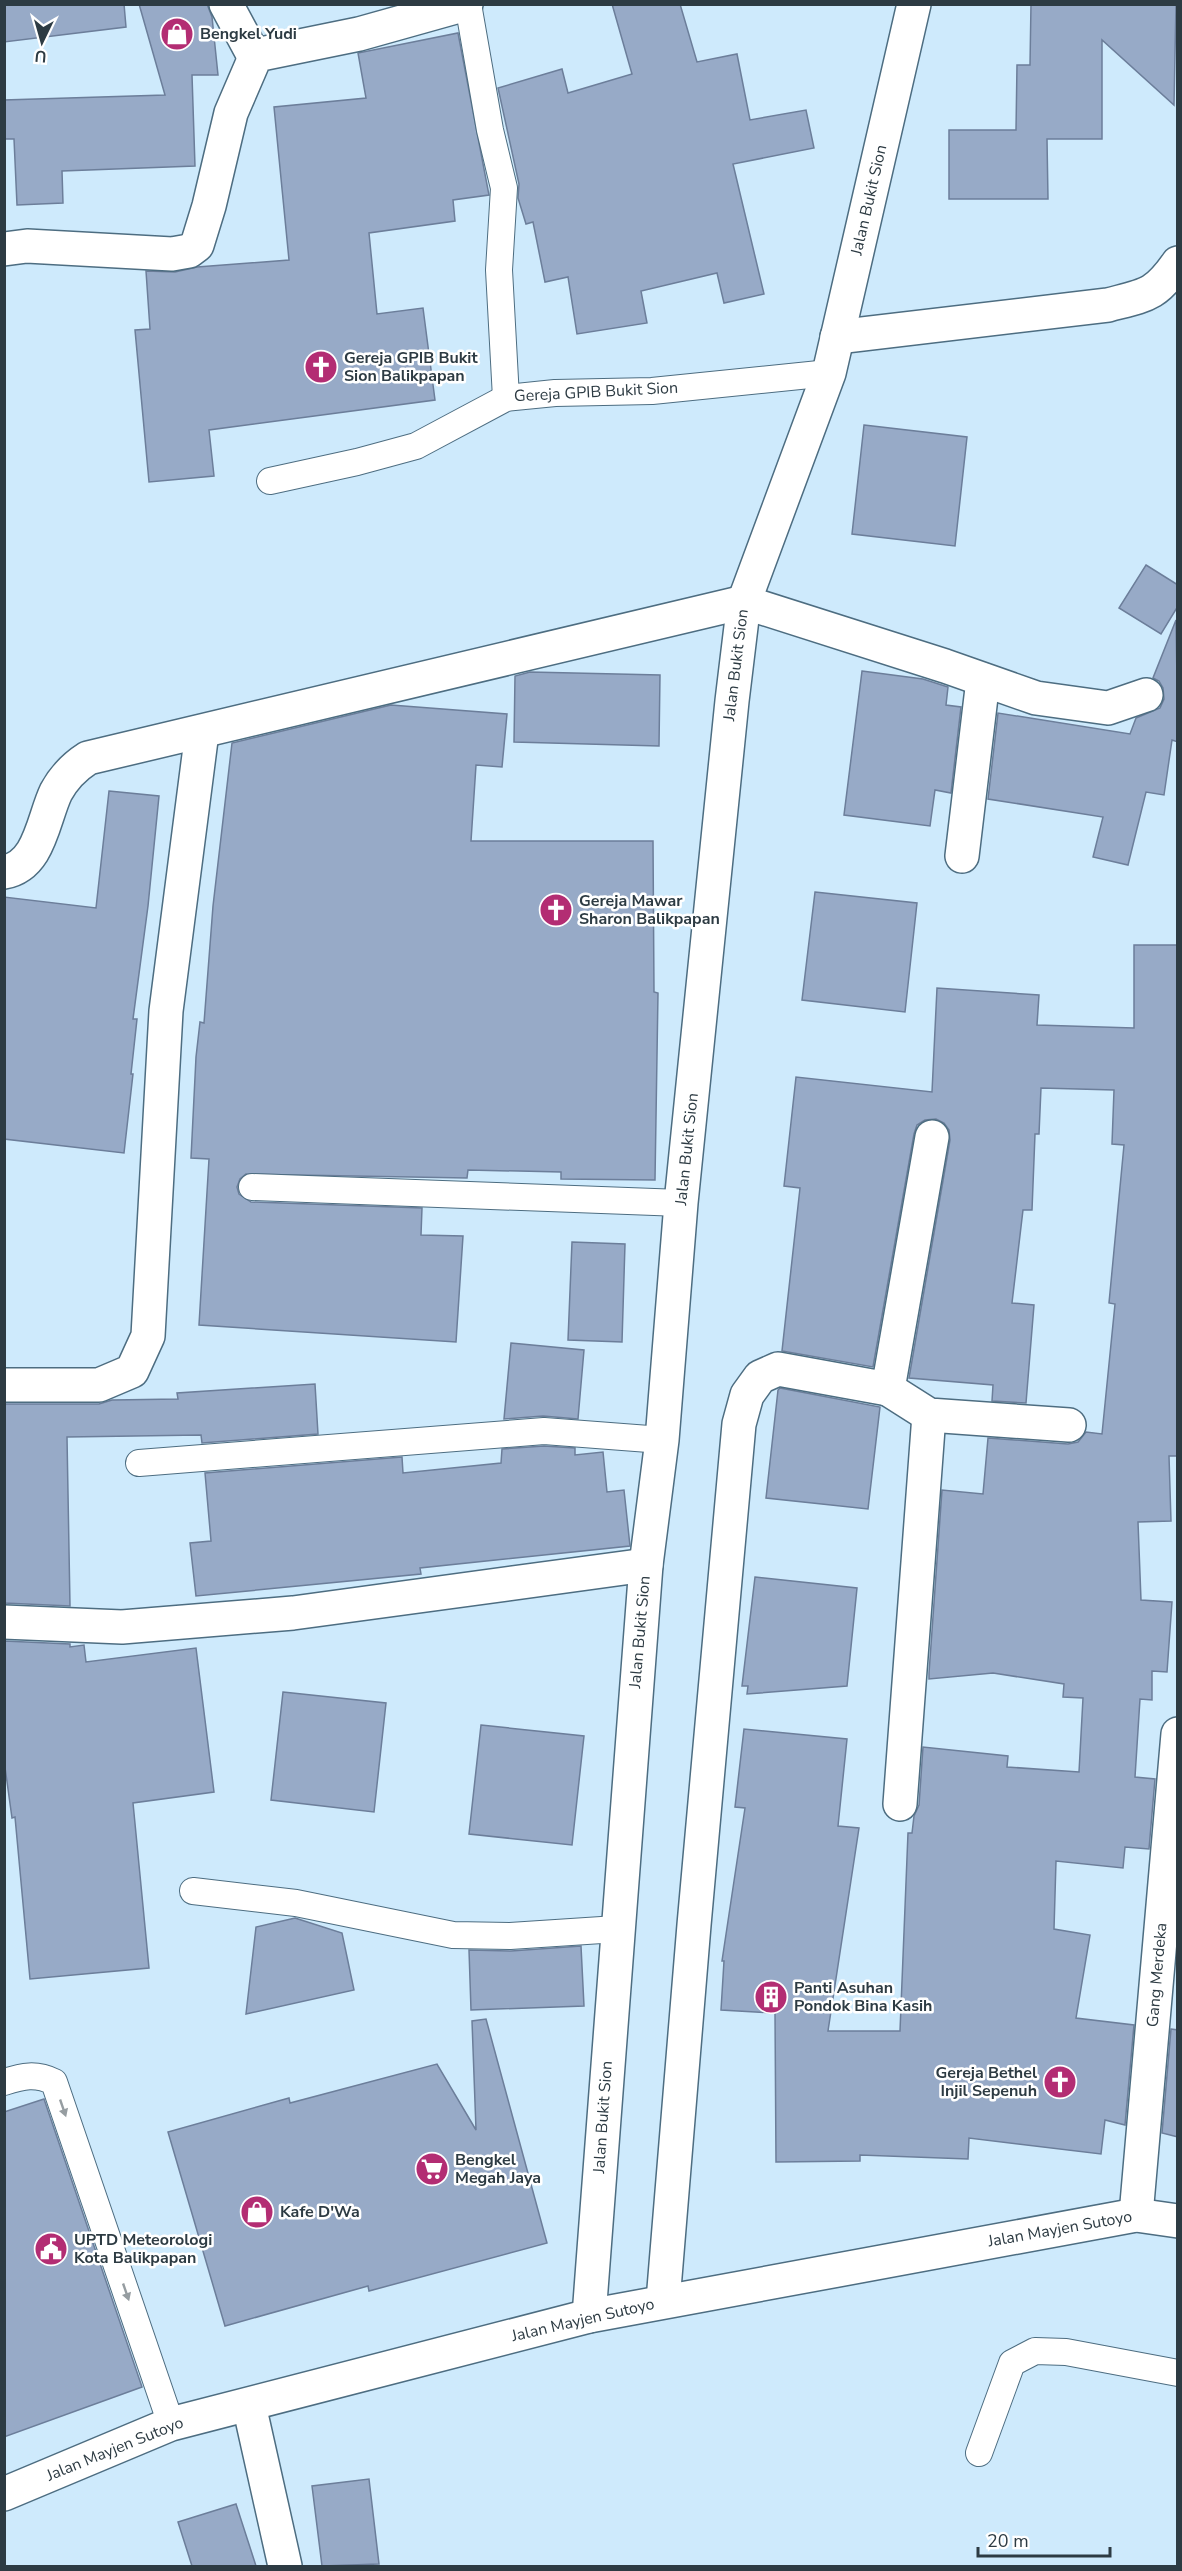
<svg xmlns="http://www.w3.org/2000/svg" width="1182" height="2571" font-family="'Nunito Sans',sans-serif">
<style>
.building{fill:#97aac7;stroke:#6c7e9a;stroke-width:1.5}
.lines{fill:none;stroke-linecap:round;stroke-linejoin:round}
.lane-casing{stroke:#4d6d81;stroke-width:28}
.street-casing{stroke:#4d6d81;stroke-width:36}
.secondary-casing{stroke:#4d6d81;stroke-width:36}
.lane{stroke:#fff;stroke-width:26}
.street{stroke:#fff;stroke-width:33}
.secondary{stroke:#fff;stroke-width:33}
.oneway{fill:#969da1}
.labels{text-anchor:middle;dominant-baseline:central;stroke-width:5;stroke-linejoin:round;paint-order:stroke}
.poi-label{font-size:16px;font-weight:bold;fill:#2d3b43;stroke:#fff;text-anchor:start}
.street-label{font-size:16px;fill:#2d3b43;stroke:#fff}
</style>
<rect width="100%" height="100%" fill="#ceeafc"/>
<g class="building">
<path d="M 4,4 L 124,4 L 126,27 L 4,42 Z"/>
<path d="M 139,4 L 207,4 L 212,17 L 218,75 L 192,75 L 195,166 L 62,171 L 63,203 L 17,205 L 14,139 L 4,139 L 4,100 L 165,95 Z"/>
<path d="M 612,4 L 680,4 L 697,62 L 737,54 L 750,120 L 806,110 L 814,148 L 733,164 L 764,294 L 724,303 L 717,273 L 641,291 L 647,323 L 577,334 L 568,277 L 545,282 L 533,222 L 526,224 L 518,198 L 519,184 L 498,88 L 562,69 L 568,93 L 632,74 Z"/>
<path d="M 1031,4 L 1176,4 L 1174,105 L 1102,40 L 1102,139 L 1047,139 L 1048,199 L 949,199 L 949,130 L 1016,130 L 1017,65 L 1030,65 Z"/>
<path d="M 458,33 L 489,195 L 453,200 L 455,221 L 369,233 L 377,314 L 423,308 L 435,400 L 209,430 L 214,476 L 149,482 L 135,330 L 150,329 L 146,271 L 175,272 L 197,267 L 289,260 L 274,107 L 366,98 L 358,53 Z"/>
<path d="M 864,425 L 967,437 L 955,546 L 852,534 Z"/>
<path d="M 1146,565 L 1178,585 L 1178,606 L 1161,634 L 1119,608 Z"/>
<path d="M 1176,620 L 1178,742 L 1172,740 L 1164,795 L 1146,792 L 1128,865 L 1093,857 L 1103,817 L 988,799 L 998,713 L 1130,734 L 1136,718 L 1160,708 L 1164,699 L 1163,688 L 1159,681 L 1153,678 Z"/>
<path d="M 862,671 L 923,679 L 948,687 L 946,705 L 961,707 L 951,793 L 935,790 L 930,826 L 844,815 Z"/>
<path d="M 530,672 L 660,675 L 659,746 L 514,742 L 515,676 Z"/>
<path d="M 391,705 L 507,714 L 502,767 L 476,765 L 471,841 L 653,841 L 654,992 L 658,993 L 655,1180 L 561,1179 L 561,1172 L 468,1170 L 467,1178 L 246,1174 L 240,1179 L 237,1187 L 239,1194 L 251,1202 L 422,1208 L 421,1235 L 463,1236 L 456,1342 L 199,1325 L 209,1159 L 191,1158 L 196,1057 L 200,1022 L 204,1023 L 213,906 L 232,743 Z"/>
<path d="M 109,791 L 159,796 L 148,906 L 133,1019 L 137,1019 L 131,1074 L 133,1074 L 124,1153 L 4,1139 L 4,897 L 96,908 Z"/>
<path d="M 815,892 L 917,903 L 905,1012 L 802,1000 Z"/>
<path d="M 1134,945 L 1178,945 L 1178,1456 L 1169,1456 L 1171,1521 L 1138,1522 L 1141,1600 L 1172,1602 L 1167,1672 L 1152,1671 L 1152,1700 L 1140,1699 L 1135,1777 L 1155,1779 L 1149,1849 L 1125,1847 L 1123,1868 L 1056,1861 L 1054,1929 L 1090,1935 L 1076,2018 L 1134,2025 L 1125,2125 L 1105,2120 L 1101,2154 L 969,2138 L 968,2159 L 860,2155 L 860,2161 L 776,2162 L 775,2013 L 721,2010 L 724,1961 L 722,1961 L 745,1808 L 735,1807 L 744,1729 L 847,1739 L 838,1826 L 859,1828 L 828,2031 L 900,2031 L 908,1833 L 912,1833 L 914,1816 L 919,1805 L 923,1747 L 1008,1756 L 1007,1767 L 1079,1772 L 1083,1698 L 1063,1697 L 1064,1684 L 993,1673 L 929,1679 L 929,1673 L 942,1490 L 983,1494 L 988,1438 L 1068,1444 L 1078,1442 L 1086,1432 L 1102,1434 L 1115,1304 L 1109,1303 L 1124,1145 L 1112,1144 L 1114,1090 L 1041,1088 L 1039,1134 L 1035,1134 L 1032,1210 L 1023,1210 L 1012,1303 L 1034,1305 L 1026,1403 L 992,1401 L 993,1385 L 909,1378 L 950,1140 L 949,1130 L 944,1123 L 936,1119 L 925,1120 L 917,1125 L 914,1134 L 873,1367 L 782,1351 L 800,1188 L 784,1186 L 796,1077 L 932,1092 L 937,988 L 1039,995 L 1037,1025 L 1134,1028 Z"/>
<path d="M 572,1242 L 625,1244 L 622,1342 L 568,1340 Z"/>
<path d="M 511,1343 L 584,1350 L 578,1419 L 543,1416 L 504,1419 Z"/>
<path d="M 315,1384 L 318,1434 L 202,1443 L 201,1435 L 67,1437 L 70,1606 L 4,1603 L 4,1404 L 99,1404 L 112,1400 L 178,1399 L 177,1393 Z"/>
<path d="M 780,1388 L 880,1407 L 868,1509 L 766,1498 L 778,1390 Z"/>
<path d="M 544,1446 L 575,1448 L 575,1455 L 603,1452 L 607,1492 L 624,1490 L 630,1546 L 420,1568 L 421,1574 L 196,1596 L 190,1543 L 211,1541 L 205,1473 L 402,1457 L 403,1473 L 501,1463 L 502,1449 Z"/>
<path d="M 755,1577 L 857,1588 L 847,1686 L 747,1694 L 748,1686 L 742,1686 Z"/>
<path d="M 4,1641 L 70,1644 L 70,1647 L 84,1645 L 86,1662 L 196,1648 L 214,1792 L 133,1803 L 149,1968 L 30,1979 L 15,1817 L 12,1818 L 4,1760 Z"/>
<path d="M 283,1692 L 386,1703 L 374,1812 L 271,1800 Z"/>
<path d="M 481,1725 L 584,1736 L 572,1845 L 469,1834 Z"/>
<path d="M 295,1918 L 342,1933 L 354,1990 L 246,2014 L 256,1927 Z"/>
<path d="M 581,1946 L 584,2006 L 471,2010 L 469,1950 L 511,1951 Z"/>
<path d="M 486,2019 L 547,2243 L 369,2291 L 368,2286 L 225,2326 L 168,2132 L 289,2098 L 290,2103 L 437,2064 L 476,2130 L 472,2021 Z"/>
<path d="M 1171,2029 L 1178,2030 L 1178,2137 L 1162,2133 Z"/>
<path d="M 44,2099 L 142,2387 L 4,2437 L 4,2112 Z"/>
<path d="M 369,2479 L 379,2564 L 322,2566 L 312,2486 Z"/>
<path d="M 236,2504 L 256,2566 L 192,2566 L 178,2522 Z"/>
</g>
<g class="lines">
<g class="lane-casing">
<g id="lane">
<path d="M 468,4 L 490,130 L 504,188 L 499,270 L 506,398"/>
<path d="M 270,481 L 357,462 L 416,446 L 506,398 L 555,393 L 652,391 L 829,373"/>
<path d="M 252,1187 L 681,1203"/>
<path d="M 139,1463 L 544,1431 L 662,1440"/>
<path d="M 193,1891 L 296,1903 L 453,1935 L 510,1936 L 617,1929"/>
<path d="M 4,2082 C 23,2076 36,2073 54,2082 L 171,2424"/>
<path d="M 979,2453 L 1012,2363 L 1035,2351 L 1066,2352 L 1178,2373"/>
</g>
</g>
<g class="street-casing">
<g id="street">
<path d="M 226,4 L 255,58"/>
<path d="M 4,249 L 27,246 L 172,254 L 189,251 L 197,245 L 209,206 L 231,113 L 256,55 L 359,34 L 466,4"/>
<path d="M 837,337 L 1108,305 C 1146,295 1155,296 1178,263"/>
<path d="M 962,856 L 983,680"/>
<path d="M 4,872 C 40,866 43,819 56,792 C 64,777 74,767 88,758 L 744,602 L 945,666 L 1036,698 L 1108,708 L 1146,695"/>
<path d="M 4,1385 L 99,1385 L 132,1371 L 148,1336 L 166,1011 L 202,732"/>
<path d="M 888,1389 L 929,1415 L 1069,1425"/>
<path d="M 4,1622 L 122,1627 L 293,1613 L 646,1565"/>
<path d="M 900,1804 L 929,1415"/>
<path d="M 1136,2215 L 1178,1734"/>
<path d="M 663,2301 L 694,1925 L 739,1424 L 747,1395 L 760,1377 L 778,1369 L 888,1389 L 932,1137"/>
<path d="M 589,2316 L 646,1565 L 662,1440 L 681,1203 L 732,701 L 744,602 L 829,373 L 914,4"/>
<path d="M 249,2405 L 285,2566"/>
</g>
</g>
<g class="secondary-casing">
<path id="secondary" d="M 4,2494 L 171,2424 L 589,2316 L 1136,2215 L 1178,2221"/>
</g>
<use href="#lane" class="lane"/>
<use href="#street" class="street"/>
<use href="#secondary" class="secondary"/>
</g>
<defs><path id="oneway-solid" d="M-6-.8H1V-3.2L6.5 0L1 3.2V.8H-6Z" transform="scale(1.5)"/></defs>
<g class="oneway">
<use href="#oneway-solid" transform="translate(63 2108) rotate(71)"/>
<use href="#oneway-solid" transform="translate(126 2292) rotate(71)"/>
</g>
<defs>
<g id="shop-disc" transform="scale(1.725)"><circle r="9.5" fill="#b32d73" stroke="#fff"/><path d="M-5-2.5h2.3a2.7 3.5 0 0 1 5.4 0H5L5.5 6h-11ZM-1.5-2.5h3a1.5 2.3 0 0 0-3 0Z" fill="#fff"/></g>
<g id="church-disc" transform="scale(1.725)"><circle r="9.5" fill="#b32d73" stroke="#fff"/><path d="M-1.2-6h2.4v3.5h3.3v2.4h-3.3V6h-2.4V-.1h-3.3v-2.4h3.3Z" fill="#fff"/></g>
<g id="building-disc" transform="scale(1.725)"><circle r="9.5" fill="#b32d73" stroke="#fff"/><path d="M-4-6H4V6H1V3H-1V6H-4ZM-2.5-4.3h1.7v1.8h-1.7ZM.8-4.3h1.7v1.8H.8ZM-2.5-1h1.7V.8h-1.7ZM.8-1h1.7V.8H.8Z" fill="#fff"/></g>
<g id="supermarket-disc" transform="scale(1.725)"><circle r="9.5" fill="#b32d73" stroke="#fff"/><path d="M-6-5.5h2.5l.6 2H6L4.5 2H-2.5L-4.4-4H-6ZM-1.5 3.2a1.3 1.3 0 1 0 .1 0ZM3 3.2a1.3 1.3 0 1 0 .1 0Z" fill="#fff"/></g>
<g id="civic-disc" transform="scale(1.725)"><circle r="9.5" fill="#b32d73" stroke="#fff"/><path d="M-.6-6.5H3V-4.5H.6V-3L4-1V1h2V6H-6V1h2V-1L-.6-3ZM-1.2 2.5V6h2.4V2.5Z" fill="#fff"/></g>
</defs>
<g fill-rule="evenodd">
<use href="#shop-disc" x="177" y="34"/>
<use href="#church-disc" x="321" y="367"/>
<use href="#church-disc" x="556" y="910"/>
<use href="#building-disc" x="771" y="1997"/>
<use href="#church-disc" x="1060" y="2082"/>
<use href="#supermarket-disc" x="432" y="2169"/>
<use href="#shop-disc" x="257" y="2212"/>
<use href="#civic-disc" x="51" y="2249"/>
</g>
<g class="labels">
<g class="poi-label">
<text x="200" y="34">Bengkel Yudi</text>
<text x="344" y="358">Gereja GPIB Bukit<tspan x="344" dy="18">Sion Balikpapan</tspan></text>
<text x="579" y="901">Gereja Mawar<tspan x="579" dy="18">Sharon Balikpapan</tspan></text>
<text x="794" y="1988">Panti Asuhan<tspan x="794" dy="18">Pondok Bina Kasih</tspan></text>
<text x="1037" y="2073" text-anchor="end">Gereja Bethel<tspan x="1037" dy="18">Injil Sepenuh</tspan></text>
<text x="455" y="2160">Bengkel<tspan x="455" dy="18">Megah Jaya</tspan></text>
<text x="280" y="2212">Kafe D'Wa</text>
<text x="74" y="2240">UPTD Meteorologi<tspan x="74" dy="18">Kota Balikpapan</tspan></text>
</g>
<g class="street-label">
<text transform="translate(869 200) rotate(-77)">Jalan Bukit Sion</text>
<text transform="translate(596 392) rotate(-3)">Gereja GPIB Bukit Sion</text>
<text transform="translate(736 665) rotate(-83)">Jalan Bukit Sion</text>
<text transform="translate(687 1149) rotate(-84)">Jalan Bukit Sion</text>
<text transform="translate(640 1632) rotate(-85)">Jalan Bukit Sion</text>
<text transform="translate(1157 1975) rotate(-85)">Gang Merdeka</text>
<text transform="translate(603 2117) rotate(-86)">Jalan Bukit Sion</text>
<text transform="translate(1060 2229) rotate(-10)">Jalan Mayjen Sutoyo</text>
<text transform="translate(583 2320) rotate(-13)">Jalan Mayjen Sutoyo</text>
<text transform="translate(115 2449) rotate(-22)">Jalan Mayjen Sutoyo</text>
</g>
</g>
<rect width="1182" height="2571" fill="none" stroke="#2d3b43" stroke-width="12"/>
<g transform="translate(42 42) rotate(185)" stroke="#ffffff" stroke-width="4.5" paint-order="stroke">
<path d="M0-4.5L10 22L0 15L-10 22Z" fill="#2d3b43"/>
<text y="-9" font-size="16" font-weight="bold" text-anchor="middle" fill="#2d3b43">U</text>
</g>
<path d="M978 2547v9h132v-9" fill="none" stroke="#2d3b43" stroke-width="3"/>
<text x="987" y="2547" font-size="18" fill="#2d3b43" stroke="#ffffff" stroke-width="4.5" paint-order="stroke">20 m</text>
</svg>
